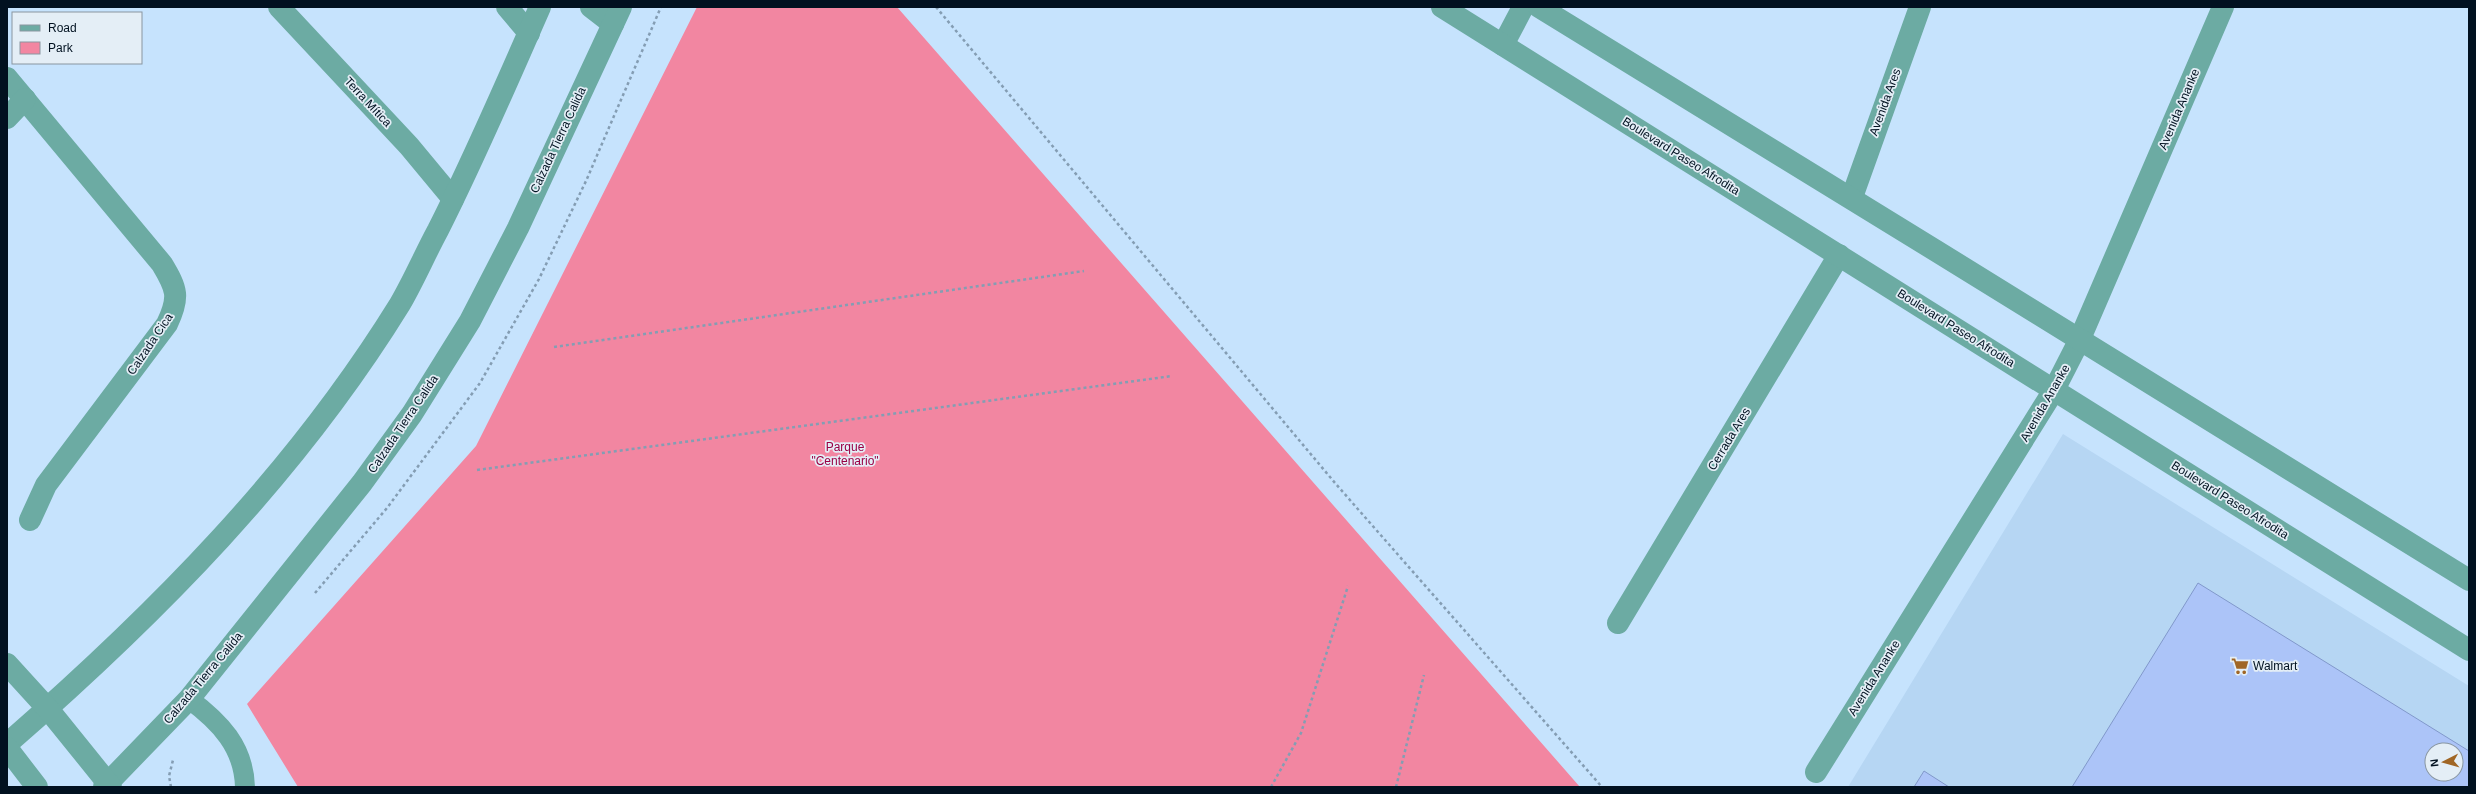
<svg xmlns="http://www.w3.org/2000/svg" width="2476" height="794" font-family="Helvetica,sans-serif">
<style>
.built{fill:#b6d6f3;fill-rule:evenodd}
.green{fill:#f286a1}
.building{fill:#acc4f8;stroke:#8198ca;fill-rule:evenodd}
.lines{fill:none;stroke-linecap:round;stroke-linejoin:round}
.path{stroke:#849db3;stroke-width:2.5;stroke-dasharray:3 3;stroke-linecap:butt}
.service{stroke:#6caba3;stroke-width:20}
.minor{stroke:#6caba3;stroke-width:22}
.tertiary{stroke:#6caba3;stroke-width:22}
.labels{text-anchor:middle;dominant-baseline:central;stroke-width:3.5;stroke-linejoin:round;paint-order:stroke}
.street-label{font-size:12px;fill:#011120;stroke:#e4eef6}
.park-label{font-size:12px;fill:#990145;stroke:#e4eef6}
.poi-label{font-size:12px;fill:#011120;stroke:#e4eef6;text-anchor:start}
</style>
<rect width="100%" height="100%" fill="#c6e3fd"/>
<path class="built" d="M 2063,434 L 2469,686 L 2469,787 L 1848,787 ZM 2432,750 L 2456,750 L 2456,774 L 2432,774 Z"/>
<path class="green" d="M 697,7 L 897,7 L 1580,787 L 298,787 L 247,704 L 476,446 Z"/>
<g class="building">
<path d="M 2198,583 L 2469,751 L 2469,787 L 2072,787 ZM 2432,750 L 2456,750 L 2456,774 L 2432,774 Z"/>
<path d="M 1924,771 L 1949,787 L 1914,787 Z"/>
</g>
<g class="lines">
<g class="path">
<path d="M 936,7 L 1335,483 L 1602,787"/>
<path d="M 554,347 L 1084,271"/>
<path d="M 477,470 L 1172,376"/>
<path d="M 315,593 L 387,508 L 480,383 L 539,279 L 586,181 L 661,7"/>
<path d="M 171,787 L 169,776 L 173,760"/>
<path d="M 1271,787 L 1301,733 L 1348,586"/>
<path d="M 1396,787 L 1424,675"/>
</g>
<path class="service" d="M 189,699 C 220,722 244,747 245,787"/>
<g class="minor">
<path d="M 279,7 L 409,146 L 453,199"/>
<path d="M 507,7 L 529,33"/>
<path d="M 591,7 L 613,24"/>
<path d="M 1503,45 L 1523,7"/>
<path d="M 7,78 L 162,264 C 177,289 180,297 167,324 L 46,485 L 30,520"/>
<path d="M 7,118 L 25,99"/>
<path d="M 1852,197 L 1920,7"/>
<path d="M 1618,623 L 1839,255"/>
<path d="M 7,744 C 156,614 295,474 400,304 C 414,280 425,254 438,230 C 475,157 507,82 540,7"/>
<path d="M 1816,772 L 2054,390 L 2079,341 L 2223,7"/>
<path d="M 104,787 L 189,699 L 362,483 L 412,414 L 470,321 L 518,228 L 621,7"/>
</g>
<g class="tertiary">
<path d="M 1442,7 L 2469,650"/>
<path d="M 1539,7 C 1850,196 2159,390 2469,580"/>
<path d="M 7,664 L 48,709 L 111,787"/>
<path d="M 7,748 L 37,787"/>
</g>
</g>
<defs>
<g id="supermarket-bare" transform="scale(1.38)"><path d="M-6-5.5h2.5l.6 2H6L4.5 2H-2.5L-4.4-4H-6ZM-1.5 3.2a1.3 1.3 0 1 0 .1 0ZM3 3.2a1.3 1.3 0 1 0 .1 0Z" fill="#a06625" stroke="#e4eef6" stroke-width="2.5" paint-order="stroke"/></g>
</defs>
<g fill-rule="evenodd">
<use href="#supermarket-bare" x="2240" y="666"/>
</g>
<g class="labels">
<g class="street-label">
<text transform="translate(368 102) rotate(47)">Terra Mítica</text>
<text transform="translate(1885 102) rotate(-70)">Avenida Ares</text>
<text transform="translate(2179 109) rotate(-67)">Avenida Ananke</text>
<text transform="translate(558 140) rotate(-65)">Calzada Tierra Calida</text>
<text transform="translate(1681 156) rotate(32)">Boulevard Paseo Afrodita</text>
<text transform="translate(1956 328) rotate(32)">Boulevard Paseo Afrodita</text>
<text transform="translate(150 344) rotate(-56)">Calzada Cica</text>
<text transform="translate(2045 403) rotate(-60)">Avenida Ananke</text>
<text transform="translate(403 424) rotate(-56)">Calzada Tierra Calida</text>
<text transform="translate(1729 439) rotate(-59)">Cerrada Ares</text>
<text transform="translate(2230 500) rotate(32)">Boulevard Paseo Afrodita</text>
<text transform="translate(203 678) rotate(-50)">Calzada Tierra Calida</text>
<text transform="translate(1874 678) rotate(-58)">Avenida Ananke</text>
</g>
<g class="park-label">
<text x="845" y="447">Parque<tspan x="845" dy="14">"Centenario"</tspan></text>
</g>
<g class="poi-label">
<text x="2253" y="666">Walmart</text>
</g>
</g>
<rect width="2476" height="794" fill="none" stroke="#011120" stroke-width="16"/>
<rect x="12" y="12" width="130" height="52" fill="#e4eef6" stroke="#8996a0"/>
<rect x="20" y="25" width="20" height="6" fill="#6caba3" stroke="#8996a0"/>
<text x="48" y="32" font-size="12" fill="#011120">Road</text>
<rect x="20" y="42" width="20" height="12" fill="#f286a1" stroke="#8996a0"/>
<text x="48" y="52" font-size="12" fill="#011120">Park</text>
<g transform="translate(2444 762) rotate(264)"><circle r="19" fill="#e4eef6" stroke="#8996a0"/>
<path d="M0-3L7 15L0 10L-7 15Z" fill="#a06625"/>
<text y="-6" font-size="11" font-weight="bold" text-anchor="middle" fill="#011120">N</text>
</g>
</svg>
